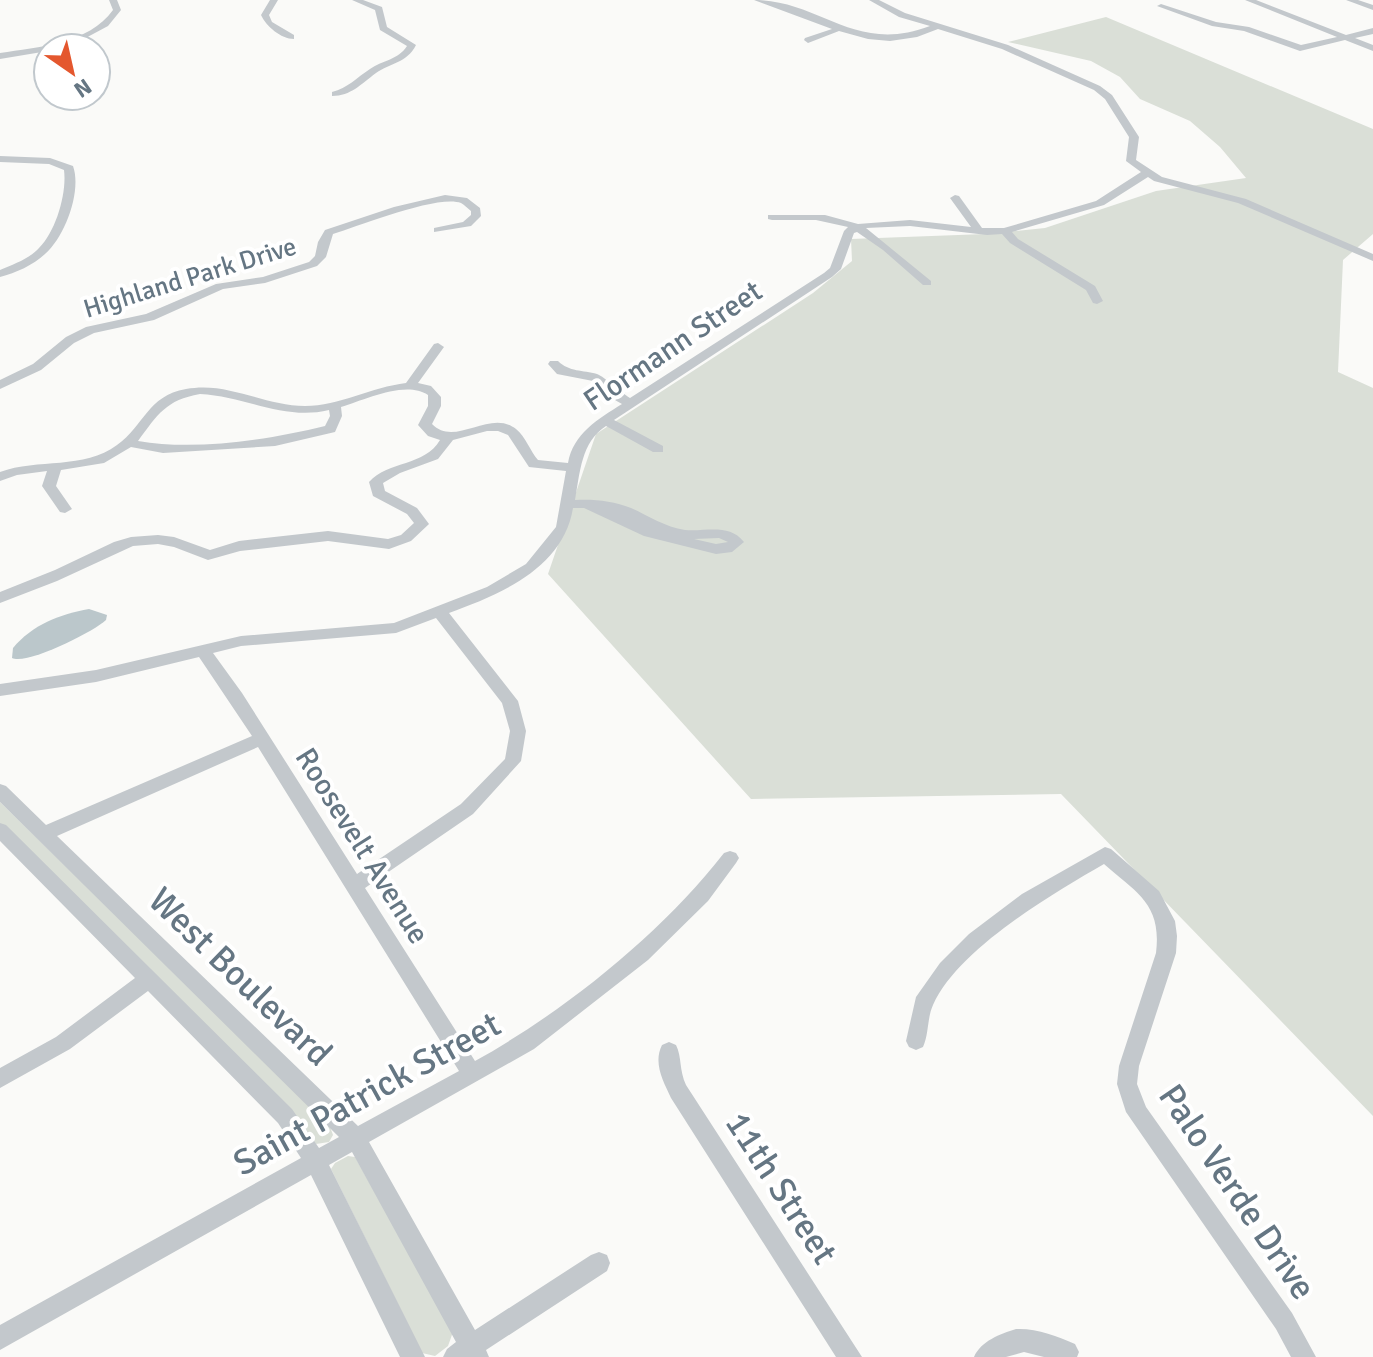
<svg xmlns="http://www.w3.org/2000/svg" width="1373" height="1357" font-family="Signika,sans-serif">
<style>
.green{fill:#dadfd7}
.water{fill:#bbc7cb}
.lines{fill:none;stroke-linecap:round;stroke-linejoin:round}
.minor{fill:#c3c8cc;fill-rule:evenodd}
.labels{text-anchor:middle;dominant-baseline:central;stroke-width:8;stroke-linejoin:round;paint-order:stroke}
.far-street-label{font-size:26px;fill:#657683;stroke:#fff}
.street-label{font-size:30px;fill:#657683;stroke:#fff}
.near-street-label{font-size:36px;fill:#657683;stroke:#fff}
</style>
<rect width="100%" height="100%" fill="#fafaf8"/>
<g class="green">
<path d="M 1106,17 L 1373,129 L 1373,234 L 1343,260 L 1338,372 L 1373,388 L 1373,1116 L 1061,794 L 751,799 L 548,574 L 596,434 L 813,293 L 852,261 L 851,239 L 985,234 L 1045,228 L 1156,191 L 1246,178 L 1220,147 L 1190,121 L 1140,99 L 1120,77 L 1091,61 L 1008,42 Z"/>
<path d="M 0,802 L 329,1124 L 333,1135 L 329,1142 L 316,1144 L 299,1121 L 0,824 Z"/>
<path d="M 348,1156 L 355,1157 L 453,1332 L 448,1346 L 435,1356 L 422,1353 L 331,1169 L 335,1163 Z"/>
</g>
<path class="water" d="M 89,609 L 107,615 L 106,620 C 93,632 28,665 12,658 L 13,648 C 32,625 60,614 89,609 Z"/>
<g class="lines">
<g class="minor">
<path d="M 109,0 L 117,0 L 121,10 L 108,26 L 80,41 L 58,48 L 48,48 L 48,51 L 0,59 L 0,53 C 38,47 89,44 113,10 Z"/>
<path d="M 270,0 L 278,0 L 269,15 L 272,22 L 294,35 L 294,39 C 281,39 266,26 261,15 Z"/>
<path d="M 352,0 L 363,0 L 382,7 L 387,27 L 416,45 C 407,63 390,63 376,73 C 361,84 351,96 332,96 L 332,92 C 348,88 356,78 370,69 C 383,60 398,60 407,46 L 380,30 L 375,10 Z"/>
<path d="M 754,0 C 820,0 855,55 930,26 L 899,17 L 869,0 L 879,0 L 905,13 L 1008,45 L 1100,86 L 1112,95 L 1139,137 L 1136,160 L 1162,177 L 1246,199 L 1373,254 L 1373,261 L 1238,203 L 1154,181 L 1148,177 L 1104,205 L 1012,232 L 1018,239 L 1095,286 L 1103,301 L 1097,304 L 1093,303 L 1086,290 L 1010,243 L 1002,234 L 987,235 L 910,226 L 866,228 L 931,281 L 931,285 L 923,285 L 883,250 L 857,232 L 854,233 L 841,269 L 832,277 L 614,420 L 663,446 L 663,452 L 653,452 L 606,426 C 581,442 580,473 575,500 C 595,499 613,501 631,508 C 649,516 665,527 685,530 C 706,532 729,523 744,542 L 732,552 L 716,554 L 644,536 L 584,508 L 573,508 C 563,569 500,594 449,613 L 518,701 L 526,731 L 521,761 L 473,814 L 365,888 L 475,1061 C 565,1011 661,934 724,853 L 730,851 L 736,853 L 739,858 L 736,863 L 708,901 L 648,960 L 534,1049 L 369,1142 L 475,1330 L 591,1255 L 599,1252 L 607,1255 L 610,1263 L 607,1271 L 486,1350 L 489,1357 L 443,1357 L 447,1349 L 456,1342 L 352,1152 L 329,1165 L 425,1357 L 400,1357 L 311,1175 L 0,1350 L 0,1325 L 301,1158 L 278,1123 L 148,991 L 70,1049 L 0,1088 L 0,1068 L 56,1037 L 135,978 L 0,841 L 0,823 L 6,825 L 292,1109 L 319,1148 L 339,1137 L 0,802 L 0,784 L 6,786 L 46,825 L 252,736 L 199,657 L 96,682 L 0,696 L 0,684 L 96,670 L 241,636 L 394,623 L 487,587 L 526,564 L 556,527 L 566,471 L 529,467 L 508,435 L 498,431 L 487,431 L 453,440 L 438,459 L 400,473 L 383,483 L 385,491 L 417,508 L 429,524 L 411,541 L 389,549 L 328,541 L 240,551 L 208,560 L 174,547 L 158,544 L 133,546 L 57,581 L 0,603 L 0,592 L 55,570 L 114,542 L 131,537 L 158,535 L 174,537 L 210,550 L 239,541 L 328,531 L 388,539 L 401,535 L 414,523 L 407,514 L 373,496 L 369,482 C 389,460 424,467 440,440 L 428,436 L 418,425 L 428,406 L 428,395 C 405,380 365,400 341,407 L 342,416 L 335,432 L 275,446 L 163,453 L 131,447 L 104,463 L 61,470 L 56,486 L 72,509 L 65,513 L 60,512 L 42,486 L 47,471 L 17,475 L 0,481 L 0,472 C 38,458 84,470 117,445 C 145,425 147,396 186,389 C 228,381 264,406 305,406 C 339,406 372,387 406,383 L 434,344 L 438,343 L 444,347 L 418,383 L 431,386 L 441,397 L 441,406 L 432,424 C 455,448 490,408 516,429 C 526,437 530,451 538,460 L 568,463 C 573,434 598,419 622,404 L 606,395 L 593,381 L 557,374 L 548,364 L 550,361 L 558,361 C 569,372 583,370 597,374 C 605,377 620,392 630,398 L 824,273 L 830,268 L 844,231 L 848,227 L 816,220 L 772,220 L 768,219 L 768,215 L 825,215 L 858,224 L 910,220 L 971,227 L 950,198 L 955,195 L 959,196 L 982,228 L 1004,228 L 1096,201 L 1141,172 L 1126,161 L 1129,137 L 1105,99 L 1094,90 L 1002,49 L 938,29 L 917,37 L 890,41 L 868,39 L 839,31 L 808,43 L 804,40 L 805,38 L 832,29 ZM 200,394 C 245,396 284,421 329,410 L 330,416 L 325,426 C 268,440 195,451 138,441 C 158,414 166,400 200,394 ZM 719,538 L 728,542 L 716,544 L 694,539 ZM 436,618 L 502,703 L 510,731 L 505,759 L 461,804 L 357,874 L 242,693 L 213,653 L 241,646 L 396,633 ZM 258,747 L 459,1071 L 358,1126 L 57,836 Z"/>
<path d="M 1245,0 L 1256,0 L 1346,35 L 1373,28 L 1373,34 L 1355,38 L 1373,45 L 1373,51 L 1345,40 L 1300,51 L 1244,31 L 1212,26 L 1157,6 L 1161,4 L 1216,22 L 1249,27 L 1301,45 L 1337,37 Z"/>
<path d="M 1346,0 L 1358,0 L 1373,5 L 1373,10 Z"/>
<path d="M 0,156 L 50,158 L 73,166 C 82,191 65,237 45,254 C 33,265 16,273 0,277 L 0,270 C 14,264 29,259 39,248 C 56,231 67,193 64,170 L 49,164 L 0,162 Z"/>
<path d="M 445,195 L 467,198 L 480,208 L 481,216 L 471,226 L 434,232 L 434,228 L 463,222 L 471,215 L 471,211 C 467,208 465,205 461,203 C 439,194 358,226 333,234 L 326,257 L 317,266 L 265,283 L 223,289 L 154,320 L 94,333 L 74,343 L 41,370 L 0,389 L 0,380 L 33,364 L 66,337 L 86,327 L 146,314 L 216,284 L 263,277 L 309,262 L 315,256 L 318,242 L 325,230 L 394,207 Z"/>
<path d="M 1105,847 L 1111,849 L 1159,891 L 1175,921 L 1177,936 L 1176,953 L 1139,1066 L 1137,1084 L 1146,1107 L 1292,1313 L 1316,1357 L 1291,1357 L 1276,1329 L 1126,1112 L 1117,1084 L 1119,1066 L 1156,953 C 1162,904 1137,893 1104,864 C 1052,894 958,949 933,1005 C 927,1018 929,1034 923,1047 L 916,1050 L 909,1047 L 906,1041 L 916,997 L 940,963 L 969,934 L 1022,894 Z"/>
<path d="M 669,1042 L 676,1045 C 682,1057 679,1070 686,1085 L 862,1357 L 836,1357 L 671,1098 C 663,1081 653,1063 662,1045 Z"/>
<path d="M 1016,1329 C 1036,1328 1057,1336 1075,1344 L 1079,1352 L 1077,1357 L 1044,1357 L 1024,1352 L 1006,1357 L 974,1357 C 981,1341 1000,1334 1016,1329 Z"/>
</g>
</g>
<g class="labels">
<g class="far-street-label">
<text transform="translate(190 278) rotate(-17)">Highland Park Drive</text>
</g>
<g class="street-label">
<text transform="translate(673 346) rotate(-34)">Flormann Street</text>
<text transform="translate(362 846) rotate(58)">Roosevelt Avenue</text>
</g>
<g class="near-street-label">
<text transform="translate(240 977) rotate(44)">West Boulevard</text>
<text transform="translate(367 1094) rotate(-29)">Saint Patrick Street</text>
<text transform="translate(781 1188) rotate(57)">11th Street</text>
<text transform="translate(1237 1192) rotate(56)">Palo Verde Drive</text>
</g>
</g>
<g transform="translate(72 72) rotate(146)"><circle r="38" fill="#ffffff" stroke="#c1c8cd" stroke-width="2"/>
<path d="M0-6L14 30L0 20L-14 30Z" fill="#e4572e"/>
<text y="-12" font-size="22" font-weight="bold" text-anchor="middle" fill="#657683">N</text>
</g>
</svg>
